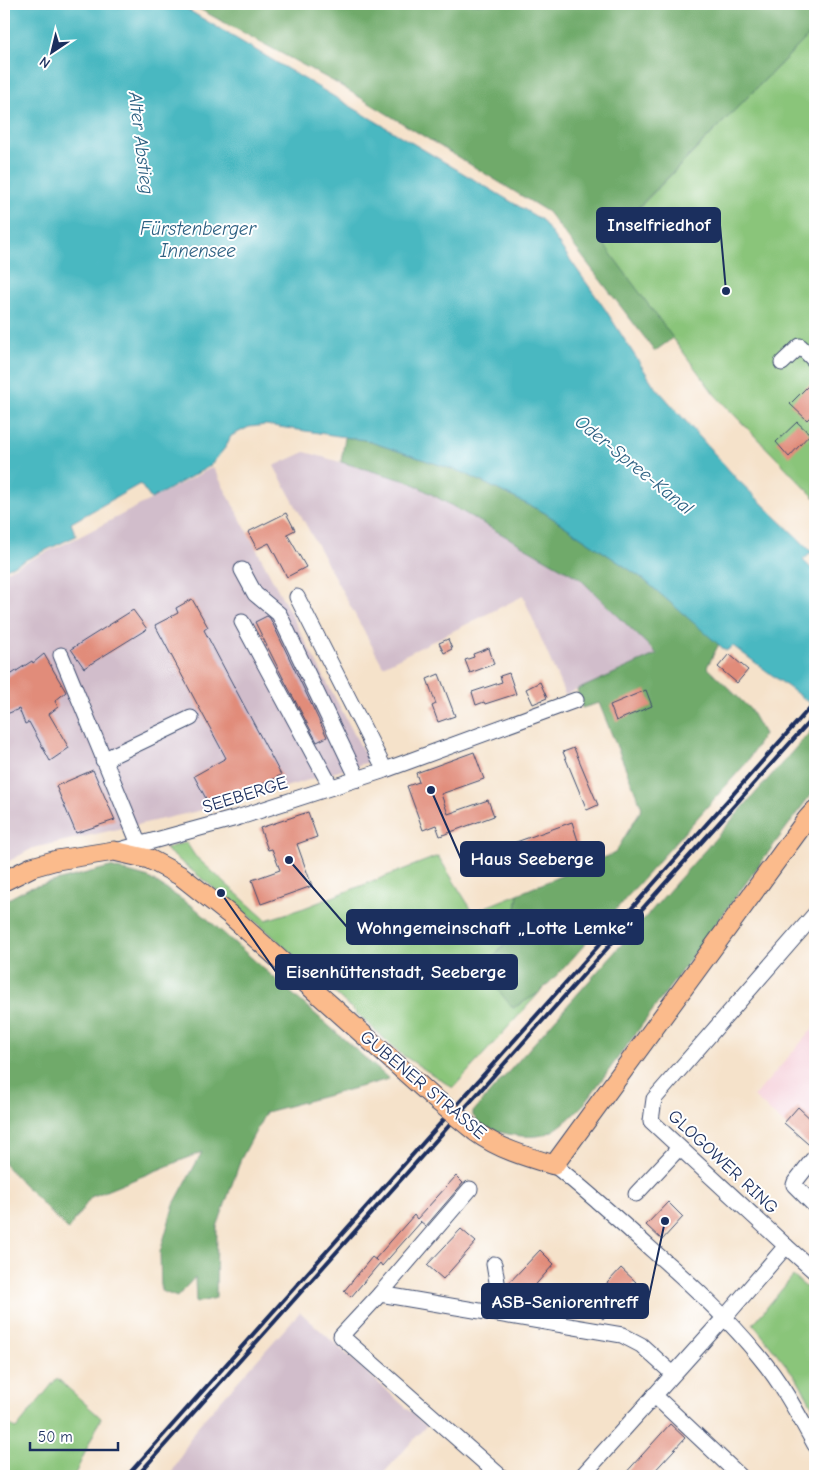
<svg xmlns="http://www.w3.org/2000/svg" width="819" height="1480" font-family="'Comic Neue',sans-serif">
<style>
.built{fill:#f5cfd9}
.industrial{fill:#d1bdcb}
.green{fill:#8ac57a;stroke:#527a6c}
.forest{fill:#6faa6a;stroke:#456c64}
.water{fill:#49b8c1;stroke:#327490}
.building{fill:#e18c7a}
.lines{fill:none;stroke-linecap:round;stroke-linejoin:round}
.minor-casing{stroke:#3c4a6e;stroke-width:17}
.major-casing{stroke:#3c4a6e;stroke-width:21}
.minor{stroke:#fff;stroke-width:15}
.major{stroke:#fbbb8c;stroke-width:19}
.rail{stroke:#1b2f5e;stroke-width:4}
.major-bridge-casing{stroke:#3c4a6e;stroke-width:21;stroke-linecap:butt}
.major-bridge{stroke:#fbbb8c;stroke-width:19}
.labels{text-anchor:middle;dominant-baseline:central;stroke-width:4;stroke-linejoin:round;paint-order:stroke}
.street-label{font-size:18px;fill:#1b2f5e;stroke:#fff}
.water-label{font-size:19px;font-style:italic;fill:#2b5f81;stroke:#fff}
.leader{fill:none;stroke:#1b2f5e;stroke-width:2}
.callout-dot{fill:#1b2f5e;stroke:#fff;stroke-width:2}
.callout{fill:#1b2f5e;stroke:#1b2f5e;stroke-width:2}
.callout-label{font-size:19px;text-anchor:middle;font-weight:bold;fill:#fff}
</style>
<rect width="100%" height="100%" fill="#fff"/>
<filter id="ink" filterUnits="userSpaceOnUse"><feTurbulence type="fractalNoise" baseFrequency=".02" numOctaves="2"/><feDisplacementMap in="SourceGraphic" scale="10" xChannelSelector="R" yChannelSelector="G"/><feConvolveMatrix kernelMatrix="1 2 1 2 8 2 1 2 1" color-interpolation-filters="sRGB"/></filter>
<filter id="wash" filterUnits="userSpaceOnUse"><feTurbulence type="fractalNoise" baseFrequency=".0096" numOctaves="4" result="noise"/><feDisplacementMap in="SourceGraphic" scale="20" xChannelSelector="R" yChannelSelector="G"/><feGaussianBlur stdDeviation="1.12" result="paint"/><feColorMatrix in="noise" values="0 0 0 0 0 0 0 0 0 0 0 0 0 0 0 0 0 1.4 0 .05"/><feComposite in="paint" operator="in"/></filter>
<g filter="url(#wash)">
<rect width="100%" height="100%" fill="#f5e2ca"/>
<path class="built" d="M 815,1026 L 815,1151 L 754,1097 Z"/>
<g class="industrial">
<path d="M 305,452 L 410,482 L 579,578 L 658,655 L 565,695 L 523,596 L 383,666 L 274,466 Z"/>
<path d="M 213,467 L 369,762 L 225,805 L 33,848 L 4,864 L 4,572 L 77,538 Z"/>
<path d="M 300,1312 L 426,1426 L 381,1476 L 170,1476 L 196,1428 Z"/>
</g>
<g class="green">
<path d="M 815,29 L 815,498 L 715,395 L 603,244 Z"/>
<path d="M 186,842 L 195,856 L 266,920 L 304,908 L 438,856 L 473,912 L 518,894 L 513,934 L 497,952 L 513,1008 L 539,993 L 453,1088 L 401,1054 L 265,929 L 165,849 Z"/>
<path d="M 793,1276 L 815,1295 L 815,1411 L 798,1380 L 753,1324 Z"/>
<path d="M 57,1378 L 101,1418 L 76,1472 L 73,1476 L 4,1476 L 4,1420 L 16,1429 Z"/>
</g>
<g class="forest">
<path d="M 190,4 L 815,4 L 815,29 L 603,243 L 673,338 L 655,351 L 548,212 L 338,84 Z"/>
<path d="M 345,437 L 365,440 L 464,473 L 545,513 L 642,578 L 719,644 L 707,667 L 750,709 L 764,734 L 747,762 L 563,969 L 539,993 L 513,1008 L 482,971 L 513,934 L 518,894 L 615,853 L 642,808 L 599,703 L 582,708 L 577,690 L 657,654 L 579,578 L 410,482 L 341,462 Z"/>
<path d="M 815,726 L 815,791 L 806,801 L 584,1104 C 573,1115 559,1130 543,1135 C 528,1139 499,1134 485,1126 C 481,1124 477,1120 473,1116 L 473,1112 Z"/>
<path d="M 110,867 L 149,878 L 195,908 L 389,1079 L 266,1112 L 241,1159 L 217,1227 L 216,1298 L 196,1303 L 195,1277 L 177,1297 L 161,1291 L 160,1252 L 174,1204 L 202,1152 L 91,1197 L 68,1230 L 4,1164 L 4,901 L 29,888 Z"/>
</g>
<path class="water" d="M 4,4 L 178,4 L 542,220 L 605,309 L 653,384 L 736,478 L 812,552 L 803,560 L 815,572 L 815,707 L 733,646 L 726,651 L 642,578 L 545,513 L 464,473 L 365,440 L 266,425 L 249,427 L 231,436 L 225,448 L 210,466 L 151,499 L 140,484 L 71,523 L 76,536 L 4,570 Z"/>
<g id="blocks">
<g class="building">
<path d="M 815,379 L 815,412 L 807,420 L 790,404 Z"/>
<path d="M 797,422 L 810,434 L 789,457 L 776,442 Z"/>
<path d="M 286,513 L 295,530 L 287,534 L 306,567 L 287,577 L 269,543 L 257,549 L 248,532 Z"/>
<path d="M 192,599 L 208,627 L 204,630 L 281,775 L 212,810 L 194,776 L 226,758 L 155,625 L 178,613 L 176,608 Z"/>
<path d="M 133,610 L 147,629 L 84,668 L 71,649 Z"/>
<path d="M 267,616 L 270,618 L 327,737 L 317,742 L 283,678 L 255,622 Z"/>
<path d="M 448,639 L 452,649 L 444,653 L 439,643 Z"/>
<path d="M 489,648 L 494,664 L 470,673 L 465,660 L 474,657 L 473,654 Z"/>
<path d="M 44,654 L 66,692 L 55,701 L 58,707 L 49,714 L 69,748 L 50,761 L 29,722 L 25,724 L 19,709 L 4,715 L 4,679 L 32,661 L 33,663 Z"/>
<path d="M 729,654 L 748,670 L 737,683 L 718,667 Z"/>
<path d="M 509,673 L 516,694 L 485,704 L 484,702 L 476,705 L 472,692 L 502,682 L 500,676 Z"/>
<path d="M 439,674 L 455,716 L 438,722 L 432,706 L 436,704 L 427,679 Z"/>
<path d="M 540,682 L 547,698 L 533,704 L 526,689 Z"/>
<path d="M 646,690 L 652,706 L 616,721 L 610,705 Z"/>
<path d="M 574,748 L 598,805 L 587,810 L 563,752 Z"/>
<path d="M 474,752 L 484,779 L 441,794 L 448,814 L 488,800 L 494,816 L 440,836 L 436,825 L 423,830 L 407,786 L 419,782 L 416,773 Z"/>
<path d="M 93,770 L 115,820 L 76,833 L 56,786 Z"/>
<path d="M 308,812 L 317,837 L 297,844 L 312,886 L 261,904 L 252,880 L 280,870 L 272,849 L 268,850 L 260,828 Z"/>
<path d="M 572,822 L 579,844 L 528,864 L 525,857 L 476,875 L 469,859 Z"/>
<path d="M 798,1107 L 815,1123 L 815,1150 L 784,1123 Z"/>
<path d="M 456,1176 L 463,1183 L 426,1226 L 420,1221 L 421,1222 L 382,1266 L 380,1263 L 351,1297 L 344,1291 L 372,1257 L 377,1261 L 375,1259 L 414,1215 L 417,1219 Z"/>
<path d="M 668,1202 L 683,1217 L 662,1240 L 646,1225 Z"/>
<path d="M 461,1229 L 476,1242 L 443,1279 L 427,1265 Z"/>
<path d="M 540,1250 L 554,1264 L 522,1300 L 507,1288 L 507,1285 Z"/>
<path d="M 621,1268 L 636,1282 L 603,1319 L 587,1305 Z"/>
<path d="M 670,1424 L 685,1438 L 650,1476 L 623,1476 Z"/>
</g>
</g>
</g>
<g filter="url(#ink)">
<use href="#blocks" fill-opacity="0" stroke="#3c4a6e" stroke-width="1"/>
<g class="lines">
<g class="minor-casing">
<g id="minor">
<path d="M 782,363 L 800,346 L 815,361"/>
<path d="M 242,570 L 255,594 L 279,614 L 358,779"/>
<path d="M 297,597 L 385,770"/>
<path d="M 242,622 L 331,787"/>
<path d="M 61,655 L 139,844"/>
<path d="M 103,760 L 191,718"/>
<path d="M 116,851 L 240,817 L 385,770 L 576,700"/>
<path d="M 813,1159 L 795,1182 L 794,1185 L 815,1206"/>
<path d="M 554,1165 C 588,1192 620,1221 652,1250 C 690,1283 726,1316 758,1355 C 781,1382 798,1414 815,1445"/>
<path d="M 470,1189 L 380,1294 L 341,1336 L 500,1476"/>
<path d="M 636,1194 L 679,1148"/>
<path d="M 786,1246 L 815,1272"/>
<path d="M 380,1294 L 622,1335 L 641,1345 L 673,1374"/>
<path d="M 488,1312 L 498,1288 L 494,1264"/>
<path d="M 654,1395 L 740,1476"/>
<path d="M 582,1476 L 725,1317 L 786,1246 L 651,1121 L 654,1099 L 815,914"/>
</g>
</g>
<g class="major-casing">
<g id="major">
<path d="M 4,881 L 32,867 L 57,860 L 114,851 L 149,859 L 181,876 L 229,914 L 434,1098"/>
<path d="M 476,1132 C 499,1149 527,1157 554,1165 L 807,819 L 815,810"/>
</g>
</g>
<use href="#minor" class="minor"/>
<use href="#major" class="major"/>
<g class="rail">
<path d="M 127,1476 L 815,702"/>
<path d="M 137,1476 L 815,715"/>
</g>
<g class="major-bridge-casing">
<path id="major-bridge" d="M 434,1098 L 476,1132"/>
</g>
<use href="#major-bridge" class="major-bridge"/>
</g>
</g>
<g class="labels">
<g class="street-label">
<text transform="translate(245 795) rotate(-17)">SEEBERGE</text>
<text transform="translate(423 1085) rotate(40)">GUBENER STRASSE</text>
<text transform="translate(723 1162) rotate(43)">GLOGOWER RING</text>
</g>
<g class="water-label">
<text transform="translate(141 143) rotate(83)">Alter Abstieg</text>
<text x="198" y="229">Fürstenberger<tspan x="198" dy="22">Innensee</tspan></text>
<text transform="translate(634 465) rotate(39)">Oder-Spree-Kanal</text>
</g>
</g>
<path class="leader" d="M726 291L720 225M431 790L461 859M289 860L347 927M221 893L276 972M665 1221L648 1301"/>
<g class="callout-dot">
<circle cx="726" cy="291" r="5"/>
<circle cx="431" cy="790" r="5"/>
<circle cx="289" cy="860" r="5"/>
<circle cx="221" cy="893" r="5"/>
<circle cx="665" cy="1221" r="5"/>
</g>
<g class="callout">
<rect x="597" y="208" width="123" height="34" rx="5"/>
<rect x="461" y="842" width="143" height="34" rx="5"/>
<rect x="347" y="910" width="296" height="34" rx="5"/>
<rect x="276" y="955" width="241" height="34" rx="5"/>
<rect x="482" y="1284" width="166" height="34" rx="5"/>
</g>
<g class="callout-label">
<text x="659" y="231">Inselfriedhof</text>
<text x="532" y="865">Haus Seeberge</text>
<text x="495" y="934">Wohngemeinschaft „Lotte Lemke“</text>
<text x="396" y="978">Eisenhüttenstadt, Seeberge</text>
<text x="565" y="1308">ASB-Seniorentreff</text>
</g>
<rect width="819" height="1480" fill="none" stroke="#fff" stroke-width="20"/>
<g transform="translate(52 52) rotate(215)" stroke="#ffffff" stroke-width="4" paint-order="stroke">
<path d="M0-4L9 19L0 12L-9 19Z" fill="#1b2f5e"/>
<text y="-8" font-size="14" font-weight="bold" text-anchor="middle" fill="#1b2f5e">N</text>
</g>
<path d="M30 1442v8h88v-8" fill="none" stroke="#1b2f5e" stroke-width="2.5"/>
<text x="38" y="1442" font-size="15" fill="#1b2f5e" stroke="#ffffff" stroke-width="4" paint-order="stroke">50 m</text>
</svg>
